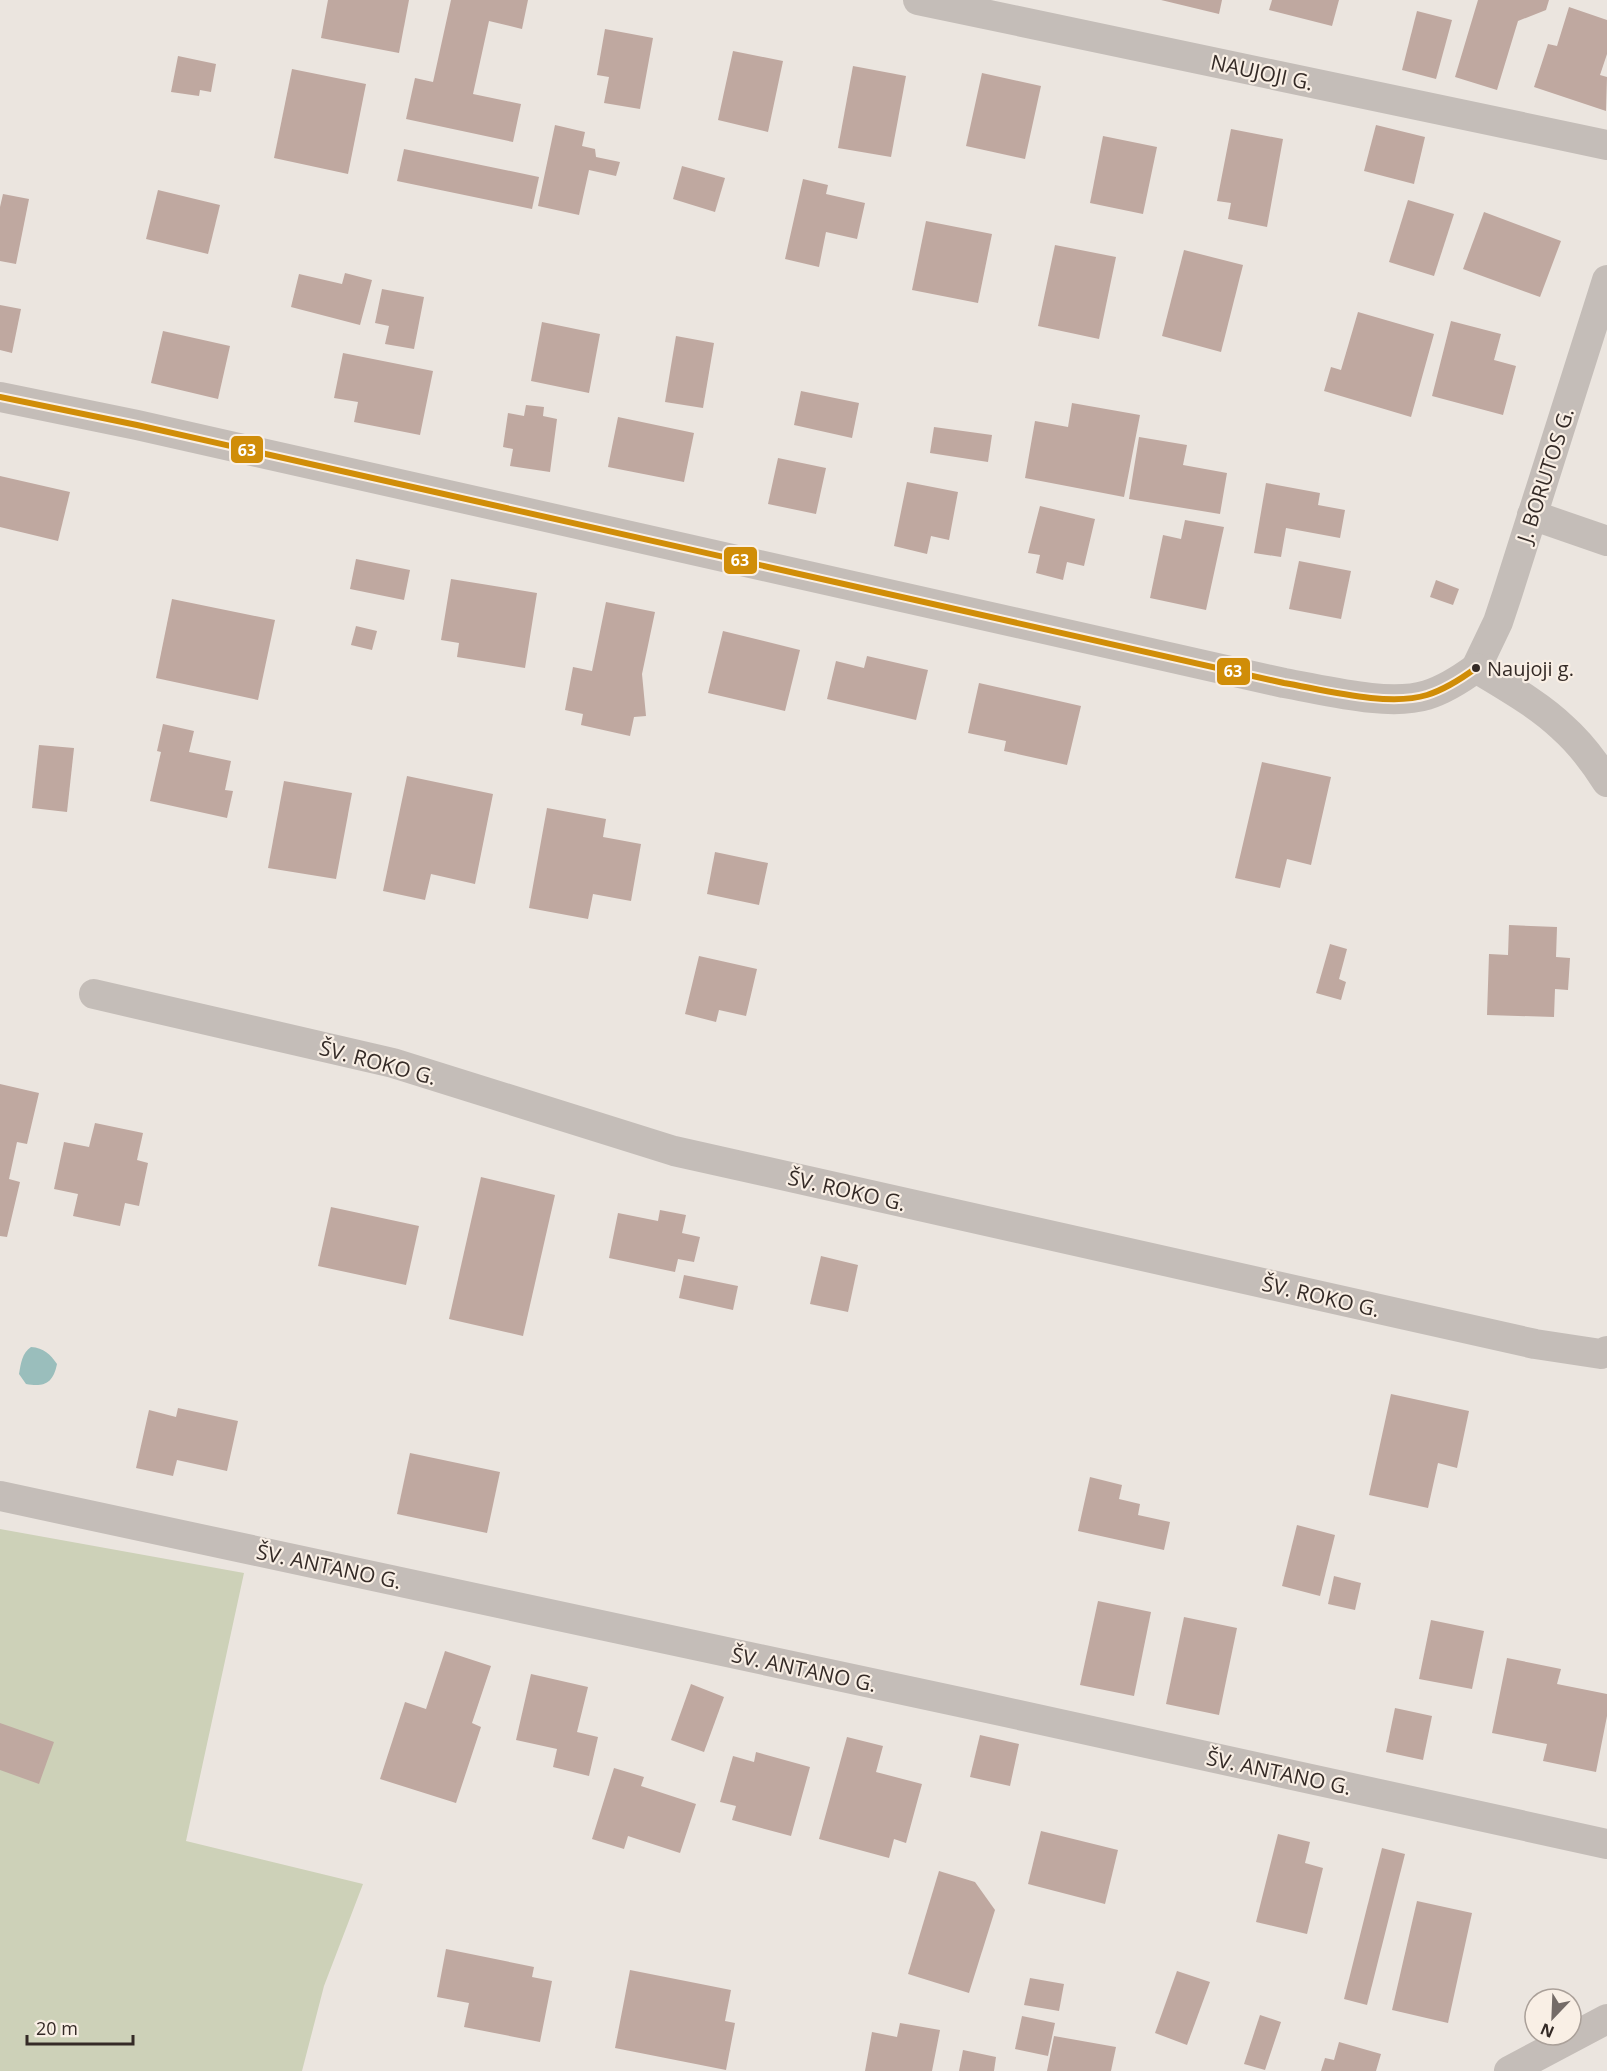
<svg xmlns="http://www.w3.org/2000/svg" width="1607" height="2071" font-family="'Open Sans',sans-serif">
<style>
.green{fill:#cdd1b8}
.water{fill:#9abebc}
.building{fill:#bfa8a0}
.lines{fill:none;stroke-linecap:round;stroke-linejoin:round}
.minor{stroke:#c4bdb8;stroke-width:30}
.bus-1-casing{stroke:#f9efe5;stroke-width:10}
.bus-1{stroke:#d08d08;stroke-width:6}
.bus-dot{fill:#342a26;stroke:#f9efe5;stroke-width:2}
.labels{text-anchor:middle;dominant-baseline:central;stroke-width:4.5;stroke-linejoin:round;paint-order:stroke}
.bus-label{font-size:20px;fill:#342a26;stroke:#f9efe5;text-anchor:start}
.street-label{font-size:21px;fill:#342a26;stroke:#f9efe5}
.line-badge{stroke:#f9efe5;stroke-width:2}
.badge-label{font-size:16px;text-anchor:middle;font-weight:bold;fill:#fff}
</style>
<rect width="100%" height="100%" fill="#ebe5df"/>
<path class="green" d="M 0,1529 L 244,1573 L 186,1841 L 363,1884 L 324,1986 L 302,2071 L 0,2071 Z"/>
<path class="water" d="M 31,1347 C 44,1348 50,1354 57,1364 C 53,1384 44,1387 26,1384 L 19,1374 C 21,1363 22,1353 31,1347 Z"/>
<g class="building">
<path d="M 328,0 L 409,0 L 399,53 L 321,38 Z"/>
<path d="M 451,0 L 528,0 L 522,29 L 489,21 L 473,94 L 521,104 L 513,142 L 406,119 L 415,78 L 433,82 Z"/>
<path d="M 1161,0 L 1222,0 L 1219,14 Z"/>
<path d="M 1272,0 L 1339,0 L 1332,26 L 1269,10 Z"/>
<path d="M 1478,0 L 1549,0 L 1546,10 L 1518,21 L 1497,90 L 1455,77 Z"/>
<path d="M 1569,7 L 1607,20 L 1607,54 L 1600,75 L 1607,77 L 1606,111 L 1534,87 L 1548,44 L 1557,46 Z"/>
<path d="M 1417,11 L 1452,20 L 1436,79 L 1402,70 Z"/>
<path d="M 605,29 L 653,38 L 640,109 L 604,103 L 609,77 L 597,75 Z"/>
<path d="M 733,51 L 783,61 L 768,132 L 718,120 Z"/>
<path d="M 178,56 L 216,64 L 211,92 L 200,90 L 199,96 L 171,92 Z"/>
<path d="M 853,66 L 906,76 L 891,157 L 838,148 Z"/>
<path d="M 292,69 L 366,84 L 348,174 L 274,158 Z"/>
<path d="M 982,73 L 1041,86 L 1025,159 L 966,146 Z"/>
<path d="M 555,125 L 585,132 L 582,146 L 595,149 L 596,157 L 620,162 L 616,176 L 589,170 L 579,215 L 538,206 Z"/>
<path d="M 1376,125 L 1425,137 L 1414,184 L 1364,171 Z"/>
<path d="M 1231,129 L 1283,139 L 1267,227 L 1228,219 L 1231,203 L 1217,201 Z"/>
<path d="M 1103,136 L 1157,147 L 1143,214 L 1090,203 Z"/>
<path d="M 404,149 L 539,177 L 532,209 L 397,181 Z"/>
<path d="M 682,166 L 725,178 L 715,212 L 673,199 Z"/>
<path d="M 803,179 L 828,185 L 826,194 L 865,203 L 857,239 L 826,232 L 819,267 L 785,259 Z"/>
<path d="M 158,190 L 220,205 L 208,254 L 146,239 Z"/>
<path d="M 3,194 L 29,199 L 16,264 L 0,261 L 0,207 Z"/>
<path d="M 1408,200 L 1454,214 L 1434,276 L 1389,262 Z"/>
<path d="M 1484,212 L 1561,241 L 1540,297 L 1463,269 Z"/>
<path d="M 926,221 L 992,234 L 978,303 L 912,290 Z"/>
<path d="M 1055,245 L 1116,257 L 1099,339 L 1038,326 Z"/>
<path d="M 1184,250 L 1243,265 L 1221,352 L 1162,336 Z"/>
<path d="M 345,273 L 372,280 L 360,325 L 291,307 L 299,274 L 342,284 Z"/>
<path d="M 382,289 L 424,297 L 414,349 L 385,344 L 389,326 L 375,323 Z"/>
<path d="M 0,305 L 21,309 L 12,353 L 0,350 Z"/>
<path d="M 1358,312 L 1434,334 L 1411,417 L 1324,391 L 1331,367 L 1341,370 Z"/>
<path d="M 1451,321 L 1501,334 L 1494,360 L 1516,366 L 1503,415 L 1432,396 Z"/>
<path d="M 542,322 L 600,334 L 589,393 L 531,381 Z"/>
<path d="M 163,331 L 230,346 L 218,399 L 151,383 Z"/>
<path d="M 676,336 L 714,343 L 703,408 L 665,402 Z"/>
<path d="M 343,353 L 433,371 L 420,435 L 354,422 L 358,402 L 334,398 Z"/>
<path d="M 801,391 L 859,403 L 852,438 L 794,425 Z"/>
<path d="M 1072,403 L 1140,415 L 1124,497 L 1025,478 L 1035,421 L 1068,427 Z"/>
<path d="M 526,405 L 544,407 L 543,416 L 557,419 L 550,472 L 510,466 L 513,449 L 503,447 L 508,413 L 524,416 Z"/>
<path d="M 618,417 L 694,433 L 684,482 L 608,467 Z"/>
<path d="M 934,427 L 992,435 L 988,462 L 930,453 Z"/>
<path d="M 1139,437 L 1187,445 L 1183,465 L 1227,473 L 1220,514 L 1129,499 Z"/>
<path d="M 778,458 L 826,468 L 816,514 L 768,504 Z"/>
<path d="M 0,476 L 70,492 L 58,541 L 0,527 Z"/>
<path d="M 907,482 L 958,492 L 949,540 L 931,536 L 927,554 L 894,546 Z"/>
<path d="M 1266,483 L 1320,493 L 1318,505 L 1345,510 L 1340,538 L 1286,528 L 1281,557 L 1254,553 Z"/>
<path d="M 1040,506 L 1095,519 L 1084,566 L 1067,562 L 1063,580 L 1036,573 L 1040,555 L 1028,553 Z"/>
<path d="M 1185,520 L 1224,527 L 1206,610 L 1150,598 L 1163,535 L 1181,539 Z"/>
<path d="M 356,559 L 410,570 L 404,600 L 350,589 Z"/>
<path d="M 1299,561 L 1351,571 L 1341,619 L 1289,609 Z"/>
<path d="M 451,579 L 537,593 L 525,668 L 457,657 L 459,643 L 441,640 Z"/>
<path d="M 1436,580 L 1459,589 L 1453,605 L 1430,597 Z"/>
<path d="M 172,599 L 275,620 L 258,700 L 156,678 Z"/>
<path d="M 606,602 L 655,612 L 642,674 L 646,716 L 634,717 L 630,736 L 581,725 L 583,714 L 565,710 L 573,667 L 592,671 Z"/>
<path d="M 356,626 L 377,631 L 372,650 L 351,645 Z"/>
<path d="M 723,631 L 800,650 L 785,711 L 708,693 Z"/>
<path d="M 867,656 L 928,670 L 916,720 L 827,699 L 836,661 L 864,668 Z"/>
<path d="M 979,683 L 1081,706 L 1067,765 L 1004,751 L 1006,741 L 968,733 Z"/>
<path d="M 163,724 L 194,731 L 189,752 L 231,761 L 225,790 L 233,791 L 227,818 L 150,801 L 161,752 L 157,751 Z"/>
<path d="M 39,745 L 74,748 L 67,812 L 32,808 Z"/>
<path d="M 1262,762 L 1331,777 L 1311,865 L 1287,859 L 1280,888 L 1235,878 Z"/>
<path d="M 407,776 L 493,794 L 475,884 L 431,874 L 425,900 L 383,891 Z"/>
<path d="M 284,781 L 352,793 L 336,879 L 268,868 Z"/>
<path d="M 547,808 L 606,819 L 603,837 L 641,844 L 631,901 L 593,894 L 588,919 L 529,908 Z"/>
<path d="M 715,852 L 768,863 L 759,905 L 707,894 Z"/>
<path d="M 1509,925 L 1557,927 L 1556,957 L 1570,958 L 1568,990 L 1555,989 L 1554,1017 L 1487,1015 L 1489,954 L 1508,955 Z"/>
<path d="M 1330,944 L 1347,949 L 1339,979 L 1346,982 L 1341,1000 L 1316,993 Z"/>
<path d="M 699,956 L 757,969 L 746,1016 L 719,1010 L 716,1022 L 685,1014 Z"/>
<path d="M 0,1084 L 39,1093 L 27,1144 L 17,1142 L 9,1179 L 20,1182 L 7,1237 L 0,1236 Z"/>
<path d="M 95,1123 L 143,1133 L 137,1160 L 148,1163 L 139,1206 L 125,1203 L 120,1226 L 73,1216 L 78,1194 L 54,1189 L 64,1142 L 89,1147 Z"/>
<path d="M 481,1177 L 555,1195 L 523,1336 L 449,1319 Z"/>
<path d="M 331,1207 L 419,1226 L 406,1285 L 318,1266 Z"/>
<path d="M 660,1210 L 686,1215 L 682,1233 L 700,1237 L 694,1262 L 678,1259 L 675,1272 L 609,1258 L 618,1213 L 658,1221 Z"/>
<path d="M 821,1256 L 858,1265 L 848,1312 L 810,1304 Z"/>
<path d="M 684,1275 L 738,1286 L 733,1310 L 679,1298 Z"/>
<path d="M 1391,1394 L 1469,1411 L 1457,1468 L 1438,1463 L 1428,1508 L 1369,1495 Z"/>
<path d="M 178,1408 L 238,1421 L 227,1471 L 177,1460 L 173,1476 L 136,1468 L 149,1410 L 176,1417 Z"/>
<path d="M 410,1453 L 500,1472 L 487,1533 L 397,1514 Z"/>
<path d="M 1090,1477 L 1122,1485 L 1119,1499 L 1140,1504 L 1138,1515 L 1170,1522 L 1164,1550 L 1078,1531 Z"/>
<path d="M 1297,1525 L 1335,1535 L 1320,1596 L 1282,1586 Z"/>
<path d="M 1334,1576 L 1361,1583 L 1355,1610 L 1328,1604 Z"/>
<path d="M 1098,1601 L 1151,1612 L 1134,1696 L 1080,1685 Z"/>
<path d="M 1184,1617 L 1237,1628 L 1219,1715 L 1166,1704 Z"/>
<path d="M 1431,1620 L 1484,1631 L 1472,1689 L 1419,1679 Z"/>
<path d="M 445,1651 L 491,1666 L 472,1723 L 481,1727 L 456,1803 L 380,1779 L 405,1702 L 426,1709 Z"/>
<path d="M 1507,1658 L 1561,1669 L 1557,1684 L 1607,1694 L 1607,1716 L 1596,1772 L 1543,1761 L 1547,1744 L 1492,1733 Z"/>
<path d="M 531,1674 L 588,1687 L 577,1732 L 598,1737 L 589,1776 L 553,1767 L 557,1749 L 516,1740 Z"/>
<path d="M 691,1684 L 724,1697 L 704,1752 L 671,1740 Z"/>
<path d="M 1395,1708 L 1432,1716 L 1423,1760 L 1386,1752 Z"/>
<path d="M 0,1723 L 54,1742 L 39,1784 L 0,1770 Z"/>
<path d="M 980,1735 L 1019,1744 L 1010,1786 L 970,1777 Z"/>
<path d="M 847,1737 L 883,1746 L 876,1772 L 922,1784 L 906,1843 L 894,1839 L 889,1858 L 819,1839 Z"/>
<path d="M 756,1752 L 810,1767 L 791,1836 L 732,1820 L 736,1806 L 720,1802 L 733,1756 L 754,1762 Z"/>
<path d="M 614,1768 L 644,1777 L 641,1786 L 696,1804 L 680,1853 L 628,1836 L 624,1849 L 592,1839 Z"/>
<path d="M 1041,1831 L 1118,1850 L 1105,1904 L 1028,1884 Z"/>
<path d="M 1278,1834 L 1310,1842 L 1305,1863 L 1323,1868 L 1307,1934 L 1256,1922 Z"/>
<path d="M 1382,1848 L 1405,1854 L 1367,2005 L 1344,1999 Z"/>
<path d="M 939,1871 L 975,1882 L 995,1910 L 969,1993 L 908,1974 Z"/>
<path d="M 1417,1901 L 1472,1913 L 1448,2023 L 1392,2010 Z"/>
<path d="M 446,1949 L 534,1967 L 532,1977 L 552,1981 L 540,2042 L 464,2027 L 469,2003 L 437,1997 Z"/>
<path d="M 630,1970 L 731,1990 L 725,2021 L 735,2023 L 726,2070 L 615,2048 Z"/>
<path d="M 1177,1971 L 1210,1982 L 1187,2045 L 1155,2033 Z"/>
<path d="M 1030,1978 L 1064,1984 L 1059,2011 L 1024,2005 Z"/>
<path d="M 1260,2015 L 1281,2022 L 1265,2070 L 1244,2064 Z"/>
<path d="M 1022,2016 L 1055,2023 L 1048,2056 L 1015,2049 Z"/>
<path d="M 900,2023 L 940,2030 L 932,2071 L 865,2071 L 872,2032 L 897,2037 Z"/>
<path d="M 1054,2036 L 1116,2047 L 1111,2071 L 1047,2071 Z"/>
<path d="M 1339,2042 L 1381,2054 L 1376,2071 L 1321,2071 L 1325,2058 L 1334,2060 Z"/>
<path d="M 963,2050 L 996,2057 L 994,2071 L 959,2071 Z"/>
</g>
<g class="lines">
<g class="minor">
<path d="M 918,0 L 1607,145"/>
<path d="M 0,397 L 137,425 L 1284,683 C 1325,690 1388,707 1427,695 C 1446,689 1461,679 1476,668"/>
<path d="M 1532,515 L 1607,541"/>
<path d="M 1476,668 L 1498,622 L 1507,595 L 1607,280"/>
<path d="M 1476,668 C 1505,686 1538,704 1562,727 C 1579,742 1595,763 1607,782"/>
<path d="M 94,994 L 393,1063 L 674,1151 L 1535,1344 L 1601,1354 L 1607,1351"/>
<path d="M 0,1496 L 969,1704 L 1607,1844"/>
<path d="M 1509,2071 L 1607,2019"/>
</g>
<g class="bus-1-casing">
<path id="bus-1" d="M 0,397 L 137,425 L 1284,683 C 1325,690 1388,707 1427,695 C 1446,689 1461,679 1476,668"/>
</g>
<use href="#bus-1" class="bus-1"/>
</g>
<circle class="bus-dot" cx="1476" cy="668" r="5"/>
<g class="labels">
<g class="bus-label">
<text x="1487" y="668">Naujoji g.</text>
</g>
<g class="street-label">
<text transform="translate(1262 72) rotate(12)">NAUJOJI G.</text>
<text transform="translate(1545 475) rotate(-72)">J. BORUTOS G.</text>
<text transform="translate(378 1062) rotate(15)">ŠV. ROKO G.</text>
<text transform="translate(847 1190) rotate(13)">ŠV. ROKO G.</text>
<text transform="translate(1321 1296) rotate(13)">ŠV. ROKO G.</text>
<text transform="translate(329 1566) rotate(12)">ŠV. ANTANO G.</text>
<text transform="translate(804 1669) rotate(12)">ŠV. ANTANO G.</text>
<text transform="translate(1279 1772) rotate(12)">ŠV. ANTANO G.</text>
</g>
</g>
<g class="line-badge">
<rect x="230" y="435" width="34" height="29" rx="6" fill="#d08d08"/>
<rect x="723" y="546" width="35" height="29" rx="6" fill="#d08d08"/>
<rect x="1216" y="657" width="35" height="29" rx="6" fill="#d08d08"/>
</g>
<g class="badge-label">
<text x="247" y="456">63</text>
<text x="740" y="566">63</text>
<text x="1233" y="677">63</text>
</g>
<g transform="translate(1553 2017) rotate(203)"><circle r="28" fill="#f9efe5" stroke="#aaa099" stroke-width="1.5"/>
<path d="M0-4.5L10 22L0 15L-10 22Z" fill="#746b67"/>
<text y="-9" font-size="16" font-weight="bold" text-anchor="middle" fill="#342a26">N</text>
</g>
<path d="M27 2035v9h106v-9" fill="none" stroke="#342a26" stroke-width="3"/>
<text x="36" y="2035" font-size="18" fill="#342a26" stroke="#f9efe5" stroke-width="4.5" paint-order="stroke">20 m</text>
</svg>
